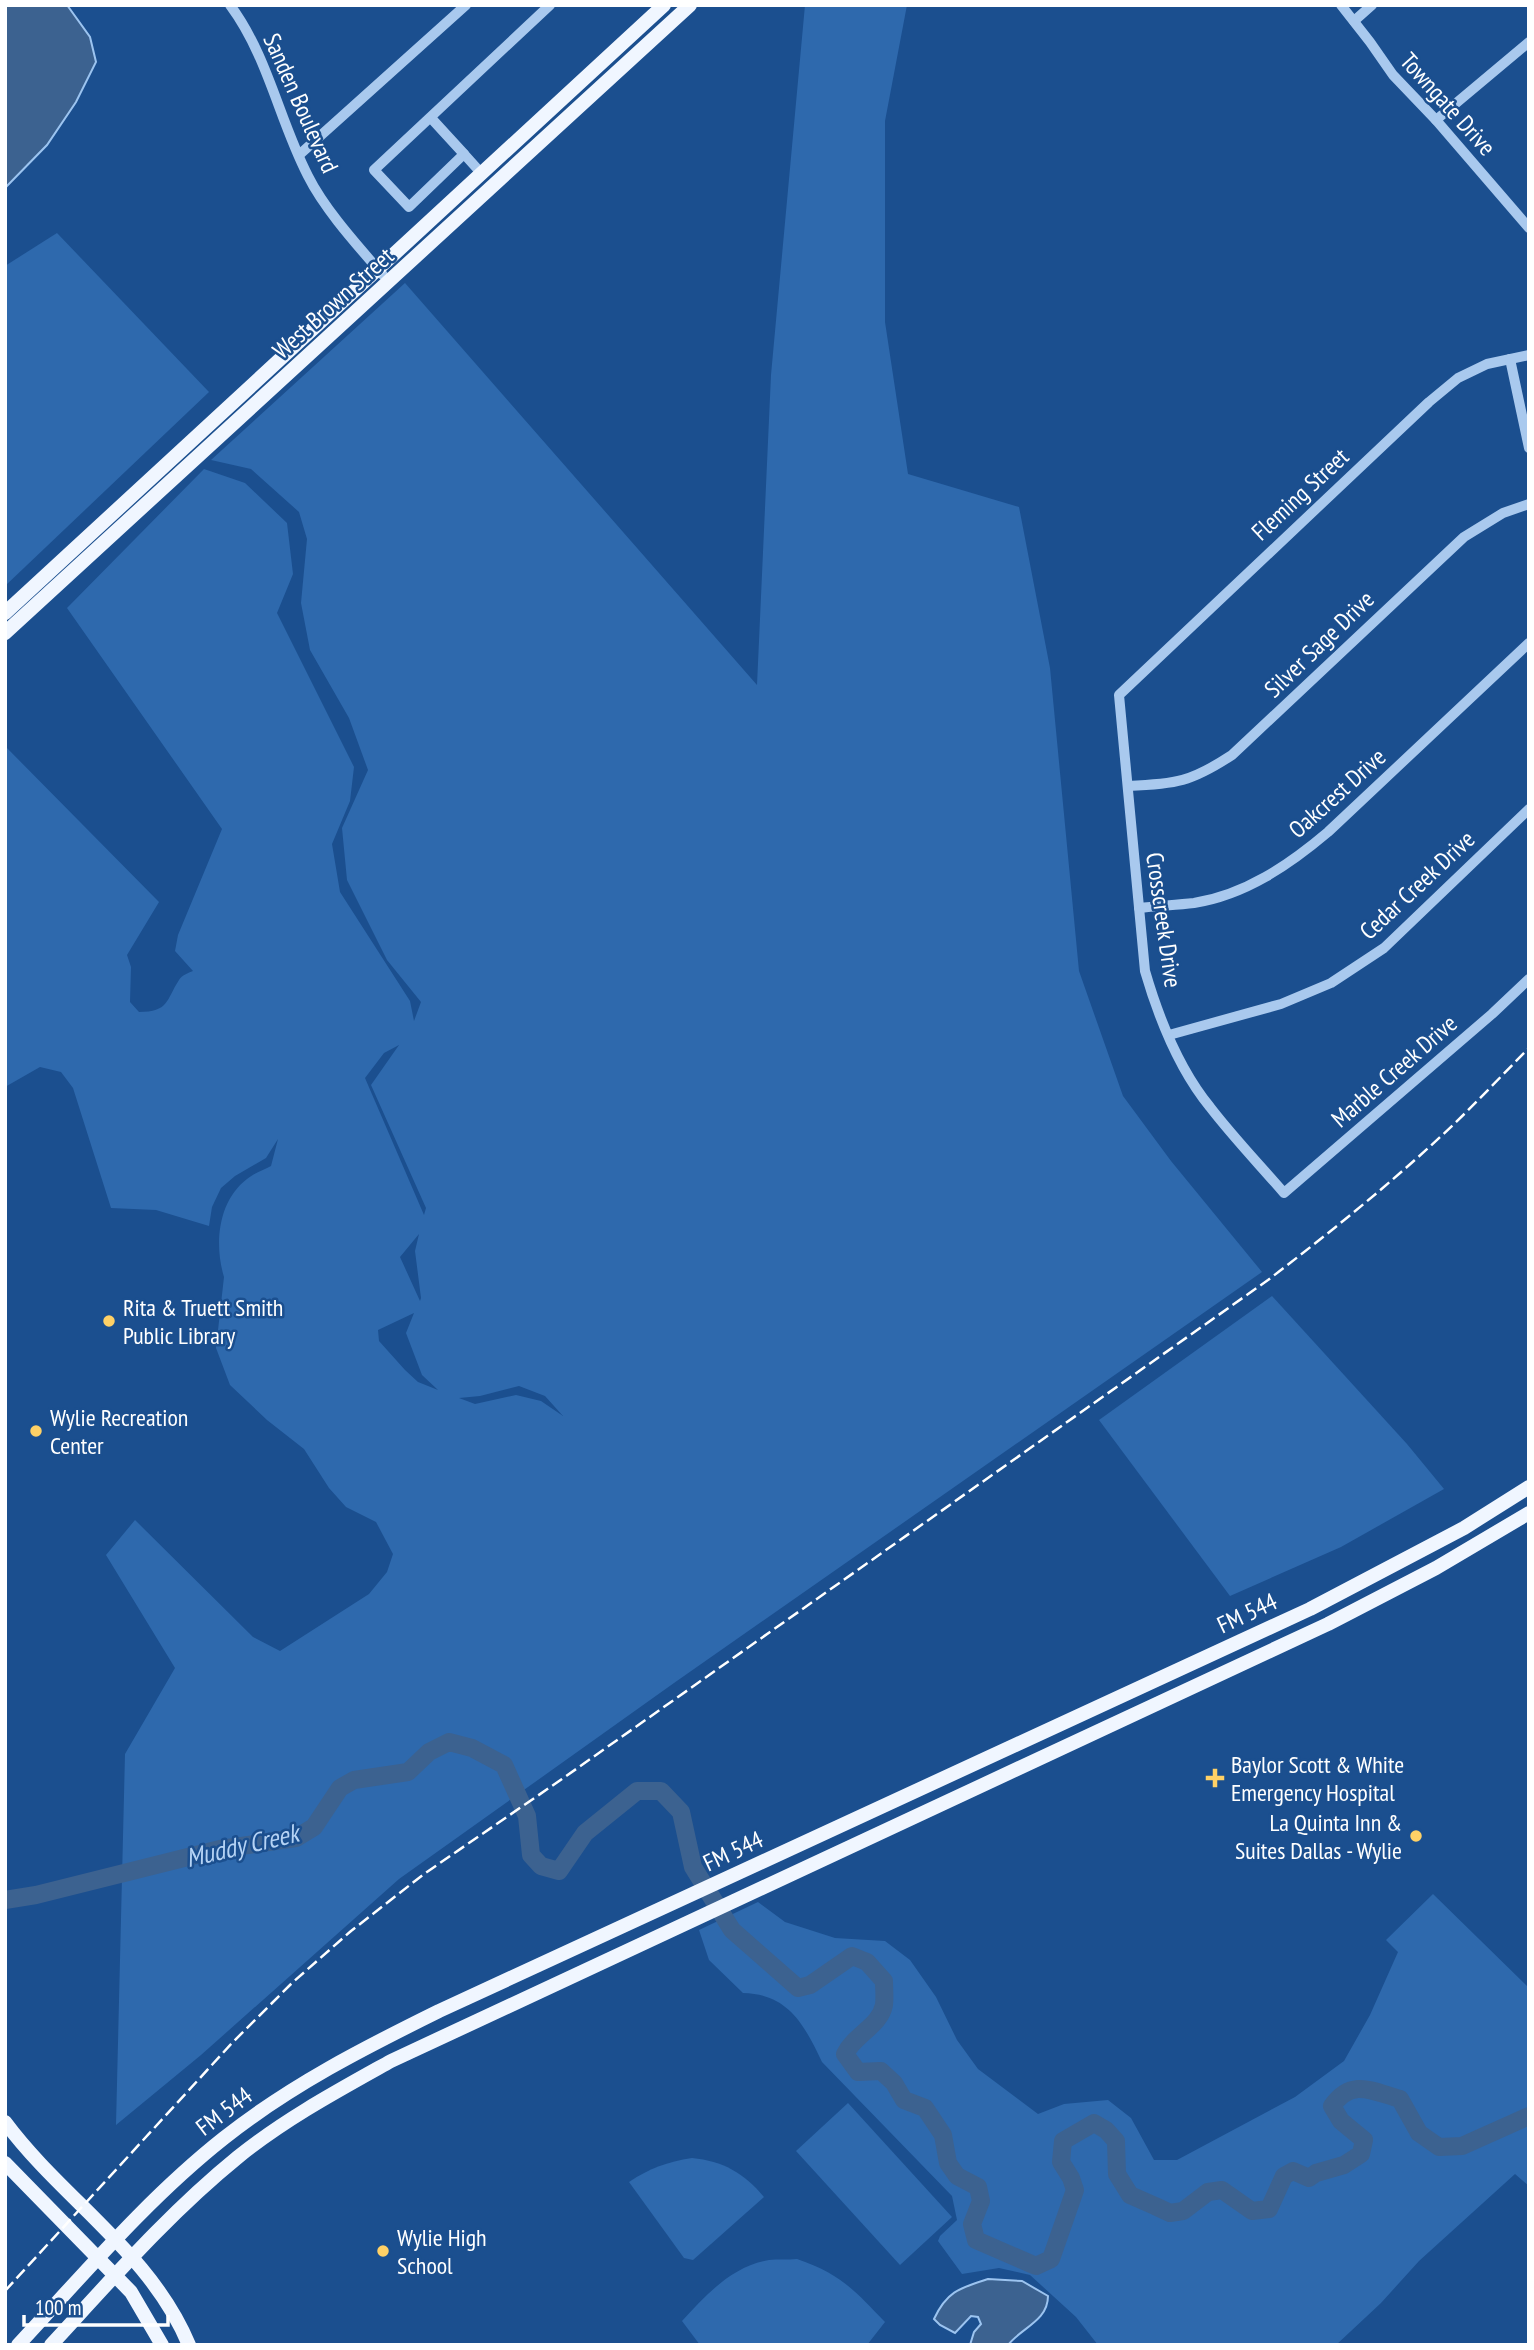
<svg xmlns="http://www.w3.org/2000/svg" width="1534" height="2350" font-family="'PT Sans Narrow',sans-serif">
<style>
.green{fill:#2e69ad;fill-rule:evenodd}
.water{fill:#3c6290;stroke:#9cc4f0;stroke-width:2}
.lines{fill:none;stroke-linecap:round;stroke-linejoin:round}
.river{stroke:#3c6290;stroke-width:18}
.minor{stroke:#a9c9ee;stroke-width:10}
.major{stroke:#f0f6ff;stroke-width:14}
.rail{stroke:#fff;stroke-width:2.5;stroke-dasharray:12 5;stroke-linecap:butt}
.poi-dot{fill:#ffd166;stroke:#1b4f8f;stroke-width:2.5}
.labels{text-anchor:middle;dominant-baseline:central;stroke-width:5;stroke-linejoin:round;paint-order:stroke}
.street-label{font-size:24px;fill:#fff;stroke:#1b4f8f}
.poi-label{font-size:24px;fill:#fff;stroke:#1b4f8f;text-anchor:start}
.water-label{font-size:26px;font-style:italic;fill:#b5d3f5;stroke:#1b4f8f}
</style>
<rect width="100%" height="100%" fill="#1b4f8f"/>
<g class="green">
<path d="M 805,5 L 907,5 L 885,121 L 885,322 L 908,474 L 1019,507 L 1050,668 L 1079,971 L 1123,1096 L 1171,1161 L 1262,1272 L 674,1683 L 399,1879 L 201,2055 L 116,2125 L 125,1754 L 175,1668 L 106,1555 L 135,1520 L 253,1637 L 280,1651 L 369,1594 L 387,1572 L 393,1554 L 376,1522 L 346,1507 L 329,1488 L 304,1449 L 267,1420 L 230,1385 L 216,1348 L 224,1277 C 214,1244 218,1201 247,1179 C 254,1173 264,1170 271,1166 L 278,1139 L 266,1158 L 235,1176 L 221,1188 L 212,1207 L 209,1226 L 156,1210 L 111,1208 L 73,1088 L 61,1072 L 40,1067 L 5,1087 L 5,746 L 159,902 L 127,955 L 131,967 L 130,1002 L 139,1012 C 169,1012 166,1000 179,980 C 182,975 188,973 193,971 L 175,951 L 178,935 L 222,829 L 67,608 L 204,469 L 245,483 L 287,523 L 293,574 L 277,613 L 354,767 L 350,801 L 332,844 L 340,892 L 410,1001 L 414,1021 L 421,1002 L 387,960 L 347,880 L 342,828 L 368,770 L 349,718 L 310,650 L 301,603 L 307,539 L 299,512 L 251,469 L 211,460 L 405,283 L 757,685 L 771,375 ZM 399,1045 L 371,1085 L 426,1208 L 424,1215 L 365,1078 L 384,1053 ZM 419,1234 L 415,1251 L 421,1298 L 420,1301 L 400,1257 ZM 414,1313 L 406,1333 L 422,1375 L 438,1390 L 418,1382 L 405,1370 L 379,1341 L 378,1330 ZM 519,1386 L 545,1396 L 563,1416 L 541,1401 L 516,1395 L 475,1404 L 459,1398 L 480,1396 Z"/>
<path d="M 57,233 L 209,392 L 5,586 L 5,266 Z"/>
<path d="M 1272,1296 L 1407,1444 L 1444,1489 L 1341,1547 L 1230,1596 L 1099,1420 Z"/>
<path d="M 1433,1894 L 1529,1988 L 1529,2186 L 1515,2174 L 1419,2261 L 1381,2303 L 1336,2345 L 1098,2345 L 1076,2317 L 1030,2275 L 999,2268 L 962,2274 L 938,2241 L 940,2236 L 957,2220 L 952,2196 L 822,2062 C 804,2024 788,1994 743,1993 L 709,1960 L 699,1930 L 758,1902 L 785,1922 L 835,1938 L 885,1941 L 910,1960 L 936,1997 L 957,2040 L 978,2069 L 1038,2114 L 1064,2104 L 1108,2100 L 1131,2118 L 1154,2160 L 1177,2160 L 1295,2097 L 1344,2061 L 1370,2015 L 1398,1952 L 1386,1940 Z"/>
<path d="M 848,2103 L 952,2217 L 900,2265 L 796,2151 Z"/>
<path d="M 692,2158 C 723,2161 744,2173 764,2197 L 693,2260 L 684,2258 L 629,2182 C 650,2168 667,2162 692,2158 Z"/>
<path d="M 797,2259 C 841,2274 854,2290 885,2322 L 867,2345 L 700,2345 L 682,2321 C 706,2295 732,2266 769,2260 C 778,2259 788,2260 797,2259 Z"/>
</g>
<g class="water">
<path d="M 5,5 L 67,5 L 90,37 L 96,62 L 76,102 L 47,145 L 5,188 Z"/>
<path d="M 988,2279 L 1022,2281 L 1048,2296 C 1048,2321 1021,2328 1008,2345 L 970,2345 L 974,2332 L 981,2324 L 978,2317 L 971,2316 L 955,2333 L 940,2325 L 934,2319 C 947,2291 960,2288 988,2279 Z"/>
</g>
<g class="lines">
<path class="river" d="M 5,1900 L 36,1895 L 220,1849 L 296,1838 L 314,1827 L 340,1788 L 354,1780 L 408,1772 L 429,1752 L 449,1742 L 472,1748 L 504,1765 L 527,1816 L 531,1855 L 541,1866 L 559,1871 L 585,1833 L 637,1791 L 661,1791 L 681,1812 L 693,1867 L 732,1930 L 798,1988 L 810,1985 L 852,1956 L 867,1962 L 884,1981 C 884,1989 885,1997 884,2005 C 880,2026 854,2035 845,2054 L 858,2072 L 881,2071 L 894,2083 L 904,2100 L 925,2108 L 943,2135 L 948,2163 L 957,2176 L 978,2187 L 981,2201 L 972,2224 L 976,2240 L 1036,2266 L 1051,2259 L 1075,2190 L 1071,2178 L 1061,2162 L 1063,2141 L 1094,2123 L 1106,2130 L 1116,2141 L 1117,2174 L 1130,2195 L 1155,2206 L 1170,2213 L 1183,2211 L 1208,2192 L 1222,2190 L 1252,2211 L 1269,2209 L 1284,2176 L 1293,2171 L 1309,2178 L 1316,2173 L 1344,2165 L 1361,2154 L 1364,2140 L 1341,2121 L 1332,2106 C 1352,2078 1372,2091 1400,2099 L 1419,2133 L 1439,2147 L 1462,2146 L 1529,2116"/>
<g class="minor">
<path d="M 230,5 C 268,56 279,120 308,176 C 325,210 358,246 383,275"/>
<path d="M 1341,5 L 1370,42 L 1393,75 L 1436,120 L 1529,228"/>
<path d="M 1354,21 L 1372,5"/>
<path d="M 431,118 L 464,154 L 409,207 L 374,170 L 550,5"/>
<path d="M 1436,120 L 1529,42"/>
<path d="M 464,154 L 482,174"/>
<path d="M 299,155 L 466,5"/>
<path d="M 1529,355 L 1487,364 L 1458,378 L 1429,402 L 1119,695 L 1145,971 C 1159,1019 1178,1068 1210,1107 C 1233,1137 1259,1164 1284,1193 L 1492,1014 L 1529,979"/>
<path d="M 1510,359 L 1529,448"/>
<path d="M 1128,786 C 1176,784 1191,782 1232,755 L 1464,537 L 1503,513 L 1529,504"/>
<path d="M 1139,908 C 1157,906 1176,905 1194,903 C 1245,895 1289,865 1328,832 L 1529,643"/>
<path d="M 1169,1035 L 1281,1004 L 1331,983 L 1384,948 L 1529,809"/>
</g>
<g class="major">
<path d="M 5,613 L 664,5"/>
<path d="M 5,633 L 690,5"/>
<path d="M 5,2122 C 62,2199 151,2253 189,2345"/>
<path d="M 5,2163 L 131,2292 L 162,2345"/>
<path d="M 18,2345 C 84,2274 148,2198 224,2138 C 291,2085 364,2048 439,2011 L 1310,1609 L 1464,1528 L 1529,1487"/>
<path d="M 51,2345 C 111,2280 169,2213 238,2157 C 285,2119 339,2090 391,2061 L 1328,1624 L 1436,1568 L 1529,1513"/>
</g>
<path class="rail" d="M 5,2291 L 232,2043 L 292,1983 L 351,1931 L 424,1874 L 562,1779 L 1268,1280 C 1332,1231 1395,1180 1453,1125 C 1479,1100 1504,1073 1529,1048"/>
</g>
<g class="poi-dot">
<circle cx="109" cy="1321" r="7"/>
<circle cx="36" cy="1431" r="7"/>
<path d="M1211.5 1767.5h7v7h7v7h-7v7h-7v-7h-7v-7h7z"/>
<circle cx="1416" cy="1836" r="7"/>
<circle cx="383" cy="2251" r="7"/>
</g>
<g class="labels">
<g class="street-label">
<text transform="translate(301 103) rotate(66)">Sanden Boulevard</text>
<text transform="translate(1448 104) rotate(48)">Towngate Drive</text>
<text transform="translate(333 303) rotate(-42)">West Brown Street</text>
<text transform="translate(1300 494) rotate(-43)">Fleming Street</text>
<text transform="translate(1319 644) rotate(-44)">Silver Sage Drive</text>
<text transform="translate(1337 793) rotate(-42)">Oakcrest Drive</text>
<text transform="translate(1417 885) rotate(-43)">Cedar Creek Drive</text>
<text transform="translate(1164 920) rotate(82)">Crosscreek Drive</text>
<text transform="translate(1394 1071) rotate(-41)">Marble Creek Drive</text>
<text transform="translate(1247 1613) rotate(-25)">FM 544</text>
<text transform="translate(733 1851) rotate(-25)">FM 544</text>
<text transform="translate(224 2111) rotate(-37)">FM 544</text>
</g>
<g class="poi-label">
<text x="123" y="1307">Rita &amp; Truett Smith<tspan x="123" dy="28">Public Library</tspan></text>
<text x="50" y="1417">Wylie Recreation<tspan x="50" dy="28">Center</tspan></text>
<text x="1231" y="1764">Baylor Scott &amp; White<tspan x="1231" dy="28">Emergency Hospital</tspan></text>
<text x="1402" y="1822" text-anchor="end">La Quinta Inn &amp;<tspan x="1402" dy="28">Suites Dallas - Wylie</tspan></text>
<text x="397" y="2237">Wylie High<tspan x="397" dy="28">School</tspan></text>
</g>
<g class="water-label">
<text transform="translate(242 1845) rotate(-13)">Muddy Creek</text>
</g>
</g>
<rect width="1534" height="2350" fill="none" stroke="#ffffff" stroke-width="14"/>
<path d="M24 2315v10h144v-10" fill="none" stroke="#ffffff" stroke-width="3.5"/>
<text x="35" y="2315" font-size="21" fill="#ffffff" stroke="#1b4f8f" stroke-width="5" paint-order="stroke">100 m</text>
</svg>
